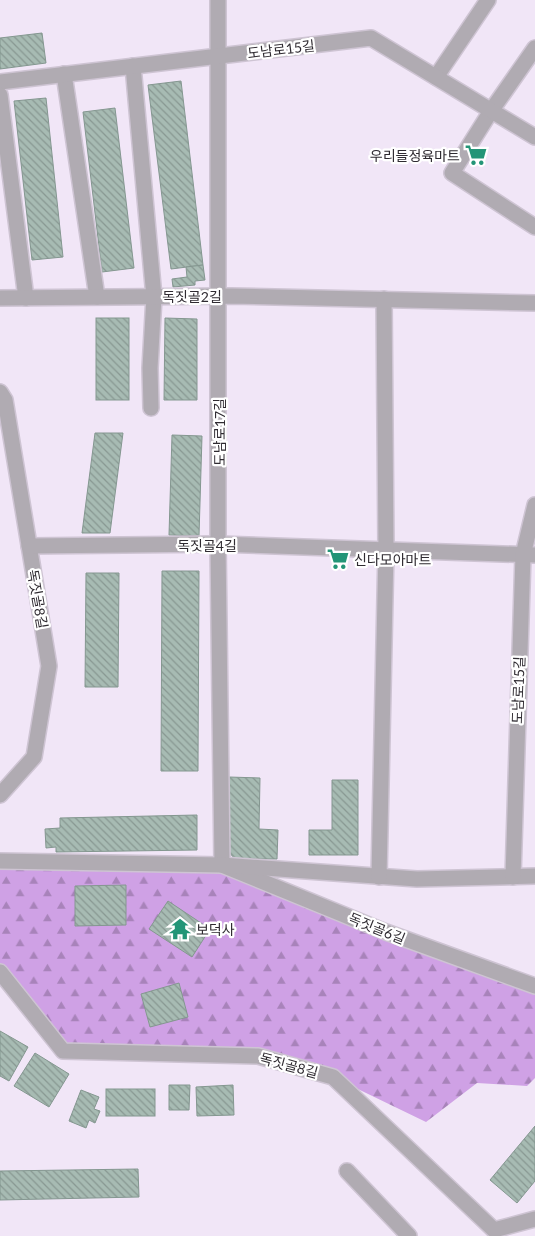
<svg xmlns="http://www.w3.org/2000/svg" width="535" height="1236" font-family="Lato,'Noto Sans KR',sans-serif">
<style>
.forest{fill:url(#forest-firs)}
.building{fill:url(#building-back-hatch);stroke:#849790}
.lines{fill:none;stroke-linecap:round;stroke-linejoin:round}
.street-casing{stroke:#cec4d3;stroke-width:18}
.street{stroke:#b0abb2;stroke-width:15}
.labels{text-anchor:middle;dominant-baseline:central;stroke-width:4.5;stroke-linejoin:round;paint-order:stroke}
.street-label{font-size:14px;fill:#2f2b31;stroke:#fff}
.poi-label{font-size:14px;fill:#2f2b31;stroke:#fff;text-anchor:start}
</style>
<defs>
<pattern id="forest-firs" width="22" height="20" patternUnits="userSpaceOnUse" patternTransform="scale(1.25)"><rect width="22" height="20" fill="#cfa1e5"/><path d="M5 1l3.5 6h-7zM16 11l3.5 6h-7z" fill="#a883ba"/></pattern>
<pattern id="building-back-hatch" width="6" height="6" patternUnits="userSpaceOnUse" patternTransform="scale(1.25)"><rect width="6" height="6" fill="#a7bbb3"/><path d="M-1 5l2 2M0 0l6 6M5-1l2 2" fill="none" stroke="#889892"/></pattern>
</defs>
<rect width="100%" height="100%" fill="#f1e6f7"/>
<path class="forest" d="M 0,861 L 222,865 L 535,985 L 535,1078 L 527,1086 L 477,1083 L 426,1122 L 333,1077 L 258,1056 L 63,1051 L 0,972 Z"/>
<g class="building">
<path d="M 42,33 L 46,63 L 0,69 L 0,38 Z"/>
<path d="M 181,81 L 203,265 L 171,269 L 148,85 Z"/>
<path d="M 46,98 L 63,257 L 32,260 L 14,101 Z"/>
<path d="M 115,108 L 134,268 L 102,272 L 83,112 Z"/>
<path d="M 203,265 L 205,280 L 195,281 L 195,285 L 173,287 L 172,279 L 187,277 L 186,267 Z"/>
<rect x="96" y="318" width="33" height="82"/>
<path d="M 165,318 L 197,319 L 197,400 L 164,400 Z"/>
<path d="M 95,433 L 123,433 L 110,533 L 82,533 Z"/>
<path d="M 172,435 L 202,436 L 199,536 L 169,535 Z"/>
<path d="M 162,571 L 199,571 L 198,771 L 161,771 Z"/>
<path d="M 86,573 L 119,573 L 118,687 L 85,687 Z"/>
<path d="M 229,777 L 260,778 L 259,829 L 278,830 L 277,859 L 235,859 L 226,849 Z"/>
<path d="M 332,780 L 358,780 L 358,855 L 309,855 L 309,830 L 332,830 Z"/>
<path d="M 197,815 L 197,850 L 56,852 L 56,847 L 46,848 L 45,829 L 60,828 L 60,818 Z"/>
<path d="M 126,885 L 126,925 L 75,926 L 75,886 Z"/>
<path d="M 168,901 L 210,929 L 192,957 L 149,929 Z"/>
<path d="M 179,983 L 188,1017 L 150,1027 L 141,994 Z"/>
<path d="M 0,1031 L 28,1047 L 9,1081 L 0,1076 Z"/>
<path d="M 35,1053 L 69,1074 L 49,1107 L 14,1086 Z"/>
<path d="M 169,1085 L 190,1085 L 189,1110 L 169,1110 Z"/>
<path d="M 233,1085 L 234,1115 L 197,1116 L 196,1087 Z"/>
<rect x="106" y="1089" width="49" height="27"/>
<path d="M 81,1090 L 99,1097 L 94,1109 L 100,1111 L 95,1123 L 89,1120 L 86,1128 L 69,1121 Z"/>
<path d="M 535,1126 L 535,1181 L 517,1203 L 490,1180 Z"/>
<path d="M 138,1169 L 139,1197 L 0,1200 L 0,1171 Z"/>
</g>
<g class="lines">
<g class="street-casing">
<g id="street">
<path d="M 218,0 L 218,544 L 222,865 L 386,932 L 535,986"/>
<path d="M 535,48 L 491,111 L 452,173 L 535,227"/>
<path d="M 133,66 L 154,297 L 150,368 L 151,408"/>
<path d="M 64,74 L 97,297"/>
<path d="M 436,77 L 488,0"/>
<path d="M 0,82 L 371,38 L 535,137"/>
<path d="M 0,95 L 26,298"/>
<path d="M 0,298 L 231,296 L 535,303"/>
<path d="M 0,392 L 5,400 L 49,666 L 34,757 L 0,795"/>
<path d="M 29,546 L 218,544 L 535,555"/>
<path d="M 0,861 L 222,865 L 417,879 L 535,876"/>
<path d="M 379,877 L 386,550 L 384,299"/>
<path d="M 513,877 L 523,555 L 535,505"/>
<path d="M 0,972 L 63,1051 L 258,1056 L 333,1077 L 494,1230 L 535,1219"/>
<path d="M 347,1171 L 409,1236"/>
</g>
</g>
<use href="#street" class="street"/>
</g>
<defs>
<g id="supermarket-bare" transform="scale(1.725)"><path d="M-6-5.5h2.5l.6 2H6L4.5 2H-2.5L-4.4-4H-6ZM-1.5 3.2a1.3 1.3 0 1 0 .1 0ZM3 3.2a1.3 1.3 0 1 0 .1 0Z" fill="#239577" stroke="#fff" stroke-width="2.5" paint-order="stroke"/></g>
<g id="temple-bare" transform="scale(1.725)"><path d="M0-6L5-2H3V0L6.5 2.5H4V6H1.5V3h-3V6H-4V2.5H-6.5L-3 0V-2H-5Z" fill="#239577" stroke="#fff" stroke-width="2.5" paint-order="stroke"/></g>
</defs>
<g fill-rule="evenodd">
<use href="#supermarket-bare" x="476" y="155"/>
<use href="#supermarket-bare" x="338" y="559"/>
<use href="#temple-bare" x="180" y="929"/>
</g>
<g class="labels">
<g class="street-label">
<text transform="translate(281 49) rotate(-7)">도남로15길</text>
<text x="192" y="296">독짓골2길</text>
<text transform="translate(219 432) rotate(-90)">도남로17길</text>
<text x="207" y="545">독짓골4길</text>
<text transform="translate(38 599) rotate(80)">독짓골8길</text>
<text transform="translate(518 690) rotate(-88)">도남로15길</text>
<text transform="translate(377 928) rotate(22)">독짓골6길</text>
<text transform="translate(289 1065) rotate(15)">독짓골8길</text>
</g>
<g class="poi-label">
<text x="460" y="155" text-anchor="end">우리들정육마트</text>
<text x="354" y="559">신다모아마트</text>
<text x="196" y="929">보덕사</text>
</g>
</g>
</svg>
